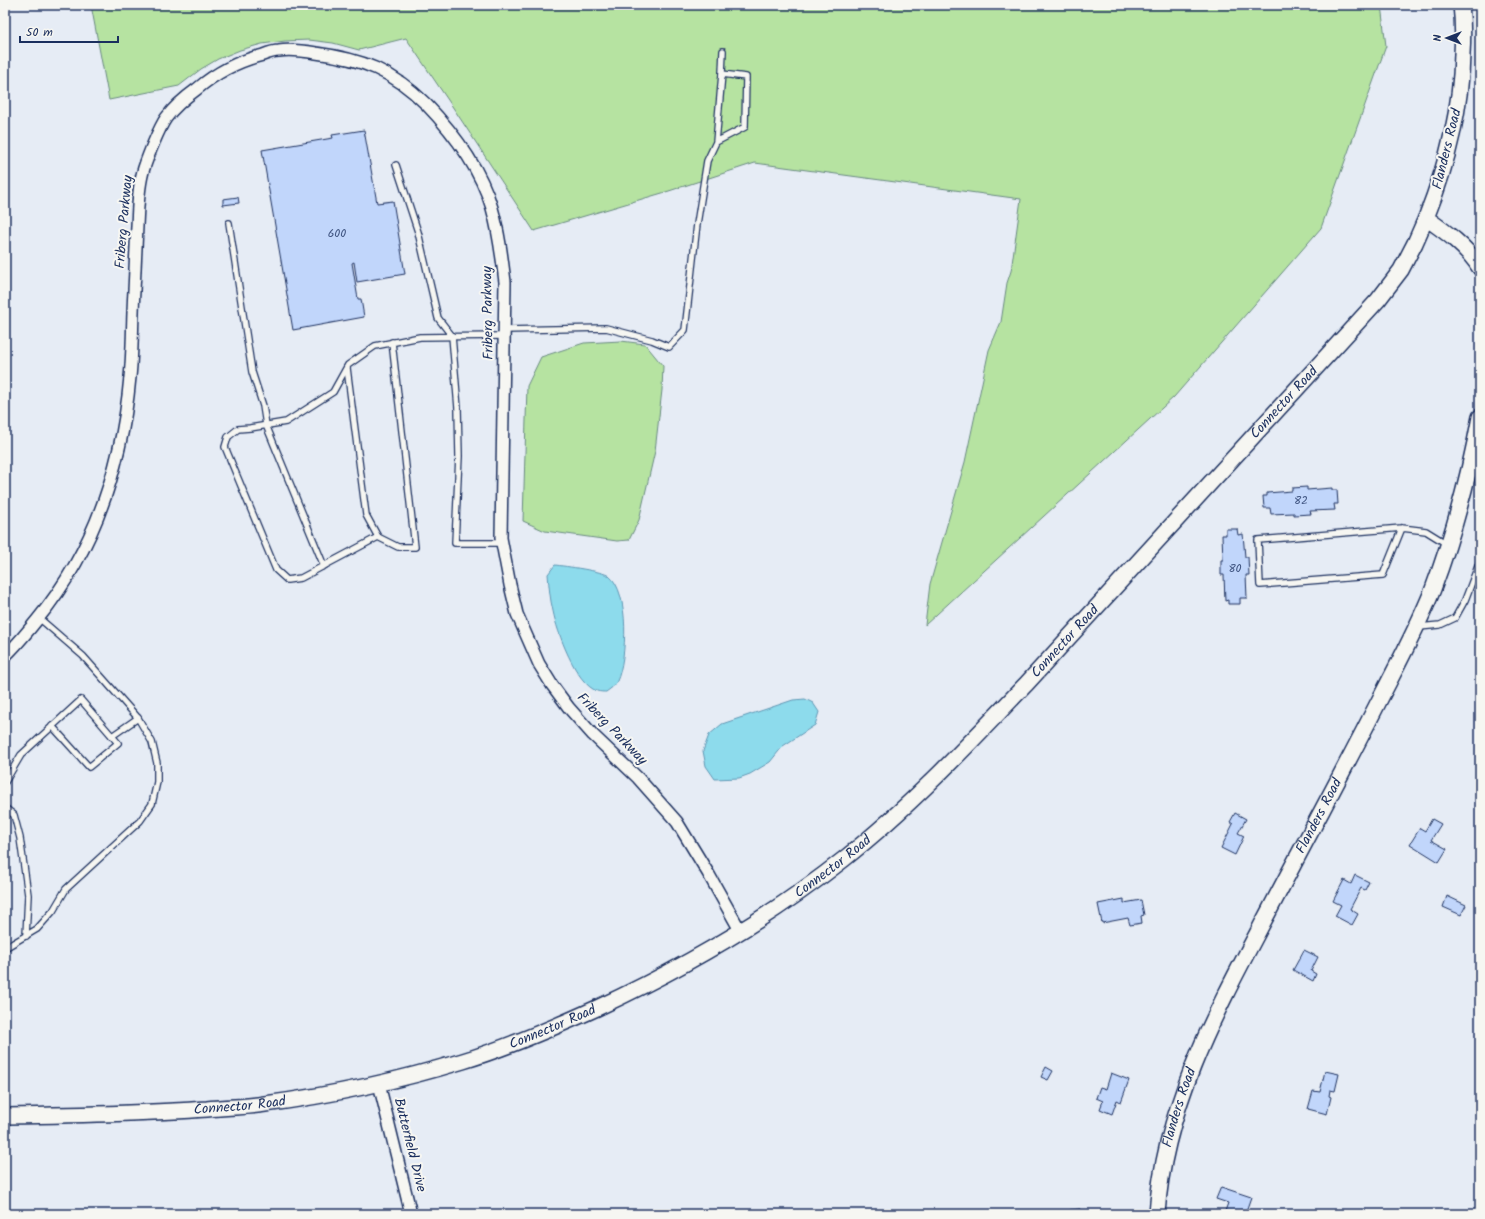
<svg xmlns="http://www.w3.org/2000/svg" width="1485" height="1219" font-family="Kalam,sans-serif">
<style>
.green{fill:#b6e3a1;stroke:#688980}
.water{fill:#8ddbec;stroke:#5f96b3}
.building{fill:#c1d6fb;stroke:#1b2f5e}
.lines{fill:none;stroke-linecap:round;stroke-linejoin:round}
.lane-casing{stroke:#1b2f5e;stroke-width:8}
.street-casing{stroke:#1b2f5e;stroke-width:14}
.secondary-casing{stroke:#1b2f5e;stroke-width:18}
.lane{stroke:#f6f6f2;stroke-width:5.5}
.street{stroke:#f6f6f2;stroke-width:11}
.secondary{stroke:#f6f6f2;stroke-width:15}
.labels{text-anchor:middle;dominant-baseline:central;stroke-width:4;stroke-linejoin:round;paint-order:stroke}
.number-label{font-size:12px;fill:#445985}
.street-label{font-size:14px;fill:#1b2f5e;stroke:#f6f6f2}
</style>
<rect width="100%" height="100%" fill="#e6ecf5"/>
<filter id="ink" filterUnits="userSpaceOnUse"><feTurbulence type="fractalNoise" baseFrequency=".025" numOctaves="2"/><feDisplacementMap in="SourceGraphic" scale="8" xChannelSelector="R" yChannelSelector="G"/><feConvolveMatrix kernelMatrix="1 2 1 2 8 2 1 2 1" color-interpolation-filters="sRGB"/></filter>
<g filter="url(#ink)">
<g class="green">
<path d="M 91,5 L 1381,5 L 1386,46 L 1321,228 L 1174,397 L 925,625 L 930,584 L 965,462 L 989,350 L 1001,322 L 1007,283 L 1011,271 L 1021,199 L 755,163 L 669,191 L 534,231 L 452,106 L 406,38 L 359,50 L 333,43 L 309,40 L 285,41 L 262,44 L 240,50 L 218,59 L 201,69 L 179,86 L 109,100 Z"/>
<path d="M 621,341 L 645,344 L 663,366 L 662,390 L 655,451 L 639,520 L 629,540 L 617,541 L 545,531 L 523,521 L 527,386 L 541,357 L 584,343 Z"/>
</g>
<g class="water">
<path d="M 555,565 C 564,566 603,571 609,576 C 630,592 627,659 617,681 C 615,686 610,689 606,692 C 604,692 600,692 597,691 C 576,684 557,632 553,611 C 550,599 549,587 548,574 Z"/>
<path d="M 805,699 L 813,703 L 819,712 L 815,725 L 783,746 L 770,762 L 750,774 L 739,778 L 715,779 L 706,766 L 703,751 L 709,735 L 722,724 L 793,700 Z"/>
</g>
<g class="building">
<path d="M 364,130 L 377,203 L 393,201 L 405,274 L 357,282 L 354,262 L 352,263 L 358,299 L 361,299 L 364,317 L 293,330 L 262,150 L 333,138 L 332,135 Z"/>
<path d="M 238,197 L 239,203 L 223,205 L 223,199 Z"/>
<path d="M 1307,487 L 1307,490 L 1332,488 L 1332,490 L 1337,490 L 1338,504 L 1334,504 L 1335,510 L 1310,511 L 1311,514 L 1294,515 L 1294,513 L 1271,514 L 1270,508 L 1264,508 L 1263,496 L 1267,496 L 1267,493 L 1292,491 L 1292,488 Z"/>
<path d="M 1226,529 L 1237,529 L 1238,535 L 1243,534 L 1245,557 L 1248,557 L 1249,575 L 1246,575 L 1247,598 L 1240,598 L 1240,604 L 1228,604 L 1228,600 L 1225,601 L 1224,575 L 1221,575 L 1221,560 L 1223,560 L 1222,535 L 1226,535 Z"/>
<path d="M 1235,813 L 1246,819 L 1238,833 L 1244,836 L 1235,855 L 1221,848 L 1233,824 L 1230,822 Z"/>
<path d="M 1432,819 L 1441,824 L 1431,840 L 1447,849 L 1439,862 L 1410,844 L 1420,828 L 1425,831 Z"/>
<path d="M 1355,875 L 1369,882 L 1365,890 L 1361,888 L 1350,909 L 1358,914 L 1352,925 L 1335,916 L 1341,905 L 1333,901 L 1344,880 L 1351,884 Z"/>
<path d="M 1447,896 L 1466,905 L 1461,915 L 1443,907 Z"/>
<path d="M 1124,899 L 1124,903 L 1141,900 L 1144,915 L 1141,916 L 1142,923 L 1130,925 L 1128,918 L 1102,923 L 1098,904 Z"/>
<path d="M 1304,950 L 1318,957 L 1311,971 L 1316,974 L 1313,981 L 1293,970 Z"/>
<path d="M 1046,1067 L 1053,1071 L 1048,1080 L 1041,1077 Z"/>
<path d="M 1325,1071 L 1339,1074 L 1335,1091 L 1330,1090 L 1329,1096 L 1331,1097 L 1327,1114 L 1308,1109 L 1313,1091 L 1320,1092 Z"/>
<path d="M 1111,1073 L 1129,1080 L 1121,1102 L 1117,1100 L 1112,1114 L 1100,1109 L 1103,1101 L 1096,1098 L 1100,1087 L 1106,1089 Z"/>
<path d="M 1221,1187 L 1251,1197 L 1245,1214 L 1224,1214 L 1228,1203 L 1216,1199 Z"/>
<path d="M 1080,1209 L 1080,1214 L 1071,1214 L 1070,1210 Z"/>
</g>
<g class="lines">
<g class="lane-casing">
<g id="lane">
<path d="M 722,74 L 723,51"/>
<path d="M 396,165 L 418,232 L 438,318 L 452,336 L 458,408 L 459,456 L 455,543 L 502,543"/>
<path d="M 229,223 L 252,372 L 263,406 L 266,425 L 324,566"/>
<path d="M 504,330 L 606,328 L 652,340 L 669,347 L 685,330 L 697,224 L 707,161 L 716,142 L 722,74 L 746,77 L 745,127 L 716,142"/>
<path d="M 392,342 L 415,547 L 398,547 L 378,537 L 301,578 L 287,580 L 276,570 L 225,447 L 228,437 L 238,429 L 250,428 L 286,422 L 333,392 L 348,365 L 375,346 L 420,337 L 504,336"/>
<path d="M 347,368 L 366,515 L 378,537"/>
<path d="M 1402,528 L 1383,575 L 1260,585 L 1258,540 L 1402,528 L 1426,531 L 1447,544"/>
<path d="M 39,618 L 83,656 L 138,718 L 112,736"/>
<path d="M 1419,627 L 1440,625 L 1455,618 L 1465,600 L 1480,561"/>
<path d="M 5,782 L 21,755 L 81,700 L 118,743 L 89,767 L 52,726"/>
<path d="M 5,808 L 14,815 L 20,838 L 28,895 L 26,936"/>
<path d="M 5,948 L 37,929 L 53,911 L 66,889 L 140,821 L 152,804 L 157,782 L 157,763 L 152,742 L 138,718"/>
</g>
</g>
<g class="street-casing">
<g id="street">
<path d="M 5,656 C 17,645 27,632 37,620 C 94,551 122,466 130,377 C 133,349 132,320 134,291 C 135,269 136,248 137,226 C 138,207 138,186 144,168 C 148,156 159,128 166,118 C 174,107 186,97 197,89 C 217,72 238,61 263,55 C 268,53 274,51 279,51 C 291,49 304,51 316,53 C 362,59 393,71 426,104 C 454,133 480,168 492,208 C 499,232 502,257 505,282 L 501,538 L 510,585 L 517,614 L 539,664 L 552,685 L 569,708 L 593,735 L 638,778 L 677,822 L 708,873 L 741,932"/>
<path d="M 379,1084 L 411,1214"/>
</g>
</g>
<g class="secondary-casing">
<g id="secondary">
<path d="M 1461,5 C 1463,21 1463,38 1462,54 C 1461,111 1447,165 1426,218 C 1446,232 1467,247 1480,268"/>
<path id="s1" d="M 5,1116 C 72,1115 140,1114 207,1109 C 227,1107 246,1107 265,1104 C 332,1095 398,1081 463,1061 C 509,1047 553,1028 597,1008 C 685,967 768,919 844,859 C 911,806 969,744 1028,682 L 1378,300 L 1401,270 L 1415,243 L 1426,218"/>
<path id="s2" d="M 1157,1214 C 1164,1104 1219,1006 1269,911 C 1306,840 1344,770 1380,699 C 1399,662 1418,627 1433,589 C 1454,533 1469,476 1480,417"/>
</g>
</g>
<use href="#lane" class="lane"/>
<use href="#street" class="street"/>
<use href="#secondary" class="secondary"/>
</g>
</g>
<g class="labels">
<g class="number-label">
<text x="337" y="233">600</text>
<text x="1301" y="500">82</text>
<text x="1235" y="568">80</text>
</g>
<g class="street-label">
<text transform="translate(1447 149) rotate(-76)">Flanders Road</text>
<text transform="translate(124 222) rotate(-85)">Friberg Parkway</text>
<text transform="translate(488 313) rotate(-91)">Friberg Parkway</text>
<text stroke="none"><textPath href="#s1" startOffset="1531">Connector Road</textPath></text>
<text stroke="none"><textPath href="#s1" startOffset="1207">Connector Road</textPath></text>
<text transform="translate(612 729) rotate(46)">Friberg Parkway</text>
<text stroke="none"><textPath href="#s2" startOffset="433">Flanders Road</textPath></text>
<text stroke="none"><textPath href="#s1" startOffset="883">Connector Road</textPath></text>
<text stroke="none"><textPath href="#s1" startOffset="559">Connector Road</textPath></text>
<text stroke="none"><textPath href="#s1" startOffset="235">Connector Road</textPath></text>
<text stroke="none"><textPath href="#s2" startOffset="109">Flanders Road</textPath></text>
<text transform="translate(410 1145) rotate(76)">Butterfield Drive</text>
</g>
</g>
<rect width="1485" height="1219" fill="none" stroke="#f6f6f2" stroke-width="20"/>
<rect x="10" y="10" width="1465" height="1199" fill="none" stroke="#1b2f5e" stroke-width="1.5" filter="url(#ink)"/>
<g transform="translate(1447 38) rotate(270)" stroke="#f6f6f2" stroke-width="3" paint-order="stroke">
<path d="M0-3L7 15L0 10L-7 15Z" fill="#1b2f5e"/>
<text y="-6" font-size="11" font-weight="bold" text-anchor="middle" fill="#1b2f5e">N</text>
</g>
<path d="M20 36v6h98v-6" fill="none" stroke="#1b2f5e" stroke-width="2"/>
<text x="26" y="36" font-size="12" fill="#1b2f5e" stroke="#f6f6f2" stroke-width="3" paint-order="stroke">50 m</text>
</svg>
